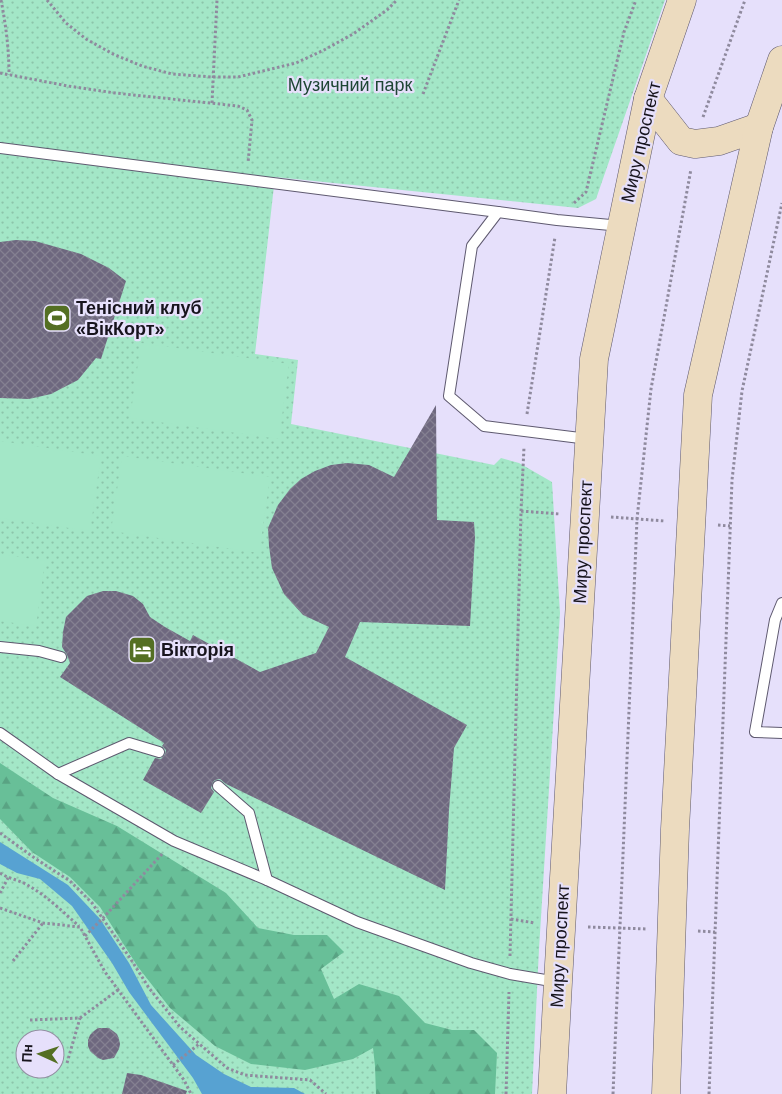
<svg xmlns="http://www.w3.org/2000/svg" width="782" height="1094" font-family="Arial,sans-serif">
<style>
.green{fill:url(#green-dots);fill-rule:evenodd}
.forest{fill:url(#forest-firs)}
.pitch{fill:#a3e7c7}
.water{fill:#57a2d2}
.building{fill:url(#building-cross-hatch)}
.lines{fill:none;stroke-linecap:round;stroke-linejoin:round}
.lane-casing{stroke:#5e596f;stroke-width:12}
.secondary-casing{stroke:#5e596f;stroke-width:29}
.path{stroke:#8f8a9e;stroke-width:3;stroke-dasharray:2.5 2.5;stroke-linecap:butt}
.lane{stroke:#fff;stroke-width:10}
.secondary{stroke:#ecdbbf;stroke-width:28}
.labels{text-anchor:middle;dominant-baseline:central;stroke-width:4.5;stroke-linejoin:round;paint-order:stroke}
.park-label{font-size:18px;fill:#1e4534;stroke:#e6e0fb}
.street-label{font-size:18px;fill:#17141d;stroke:#e6e0fb}
.poi-label{font-size:18px;font-weight:bold;fill:#17141d;stroke:#e6e0fb;text-anchor:start}
</style>
<defs>
<pattern id="green-dots" width="8" height="8" patternUnits="userSpaceOnUse" patternTransform="scale(1.25)"><rect width="8" height="8" fill="#a3e7c7"/><path d="M2 2h.1M6 6h.1" fill="none" stroke="#8cc5aa" stroke-width="1.8" stroke-linecap="round"/></pattern>
<pattern id="forest-firs" width="22" height="20" patternUnits="userSpaceOnUse" patternTransform="scale(1.25)"><rect width="22" height="20" fill="#68bf98"/><path d="M5 1l3.5 6h-7zM16 11l3.5 6h-7z" fill="#59a383"/></pattern>
<pattern id="building-cross-hatch" width="8" height="8" patternUnits="userSpaceOnUse" patternTransform="scale(1.25)"><rect width="8" height="8" fill="#6e687f"/><path d="M0 0l8 8M0 8l8-8" fill="none" stroke="#848091"/></pattern>
</defs>
<rect width="100%" height="100%" fill="#e6e0fb"/>
<path class="green" d="M 0,0 L 665,0 L 596,199 L 578,208 L 275,177 L 255,354 L 298,360 L 291,424 L 494,465 L 501,458 L 519,463 L 552,482 L 560,613 L 539,949 L 532,1094 L 0,1094 ZM 25,1039 L 55,1039 L 55,1069 L 25,1069 Z"/>
<path class="forest" d="M 0,763 L 53,798 L 117,826 L 226,893 L 258,928 L 294,935 L 327,935 L 344,952 L 321,969 L 334,999 L 359,984 L 399,996 L 425,1023 L 452,1030 L 474,1030 L 497,1053 L 495,1094 L 376,1094 L 375,1066 L 373,1048 L 353,1059 L 305,1070 L 251,1064 L 215,1046 L 170,1008 L 138,967 L 100,907 L 70,877 L 32,852 L 0,819 Z"/>
<g class="pitch">
<path d="M 141,343 L 289,364 L 279,439 L 130,418 Z"/>
<path d="M 0,441 L 101,456 L 90,531 L 0,518 Z"/>
<path d="M 122,456 L 270,477 L 259,553 L 111,531 Z"/>
<path d="M 0,554 L 45,561 L 36,626 L 0,621 Z"/>
</g>
<path class="water" d="M 0,842 L 68,885 L 100,919 L 129,963 L 151,1005 L 196,1055 L 224,1074 L 251,1087 L 294,1088 L 305,1094 L 202,1094 L 193,1078 L 129,992 L 112,963 L 72,906 L 40,879 L 17,873 L 0,864 Z"/>
<g class="building">
<path d="M 16,240 L 35,241 L 81,254 L 109,268 L 126,281 L 101,359 L 96,358 L 78,380 L 51,394 L 29,399 L 0,398 L 0,242 Z"/>
<path d="M 436,405 L 437,520 L 474,522 L 475,537 L 470,626 L 360,622 L 345,657 L 467,725 L 454,748 L 449,810 L 445,890 L 226,784 L 220,779 L 215,780 L 213,782 L 211,788 L 214,792 L 201,813 L 143,780 L 155,758 L 161,759 L 165,754 L 166,750 L 162,746 L 164,743 L 60,677 L 70,663 L 67,655 L 62,647 L 63,632 L 66,617 L 87,596 L 103,591 L 116,591 L 133,596 L 143,604 L 150,617 L 165,627 L 190,641 L 193,635 L 260,672 L 316,653 L 329,627 L 303,615 L 284,594 L 272,568 L 269,546 L 268,528 L 278,505 L 290,489 L 301,479 L 315,471 L 331,465 L 347,463 L 369,465 L 394,477 Z"/>
<path d="M 98,1028 L 109,1028 L 117,1034 L 119,1039 L 120,1044 L 119,1049 L 114,1058 L 103,1060 L 98,1058 L 90,1051 L 88,1046 L 88,1040 L 90,1035 L 94,1031 Z"/>
<path d="M 127,1073 L 141,1075 L 187,1091 L 186,1094 L 122,1094 Z"/>
</g>
<g class="lines">
<g class="lane-casing">
<g id="lane">
<path d="M 0,148 L 498,212"/>
<path d="M 588,439 L 484,426 L 449,396 L 472,246 L 498,212 L 557,220 L 621,226"/>
<path d="M 782,603 L 775,620 L 755,732 L 782,733"/>
<path d="M 0,647 L 39,651 L 61,657"/>
<path d="M 0,733 L 58,774 L 174,841 L 267,880 L 357,922 L 471,963 L 510,974 L 557,982"/>
<path d="M 58,774 L 129,743 L 159,752"/>
<path d="M 218,786 L 249,813 L 267,880"/>
</g>
</g>
<g class="secondary-casing">
<g id="secondary">
<path d="M 648,99 L 681,141 L 695,144 L 719,141 L 759,127"/>
<path d="M 552,1094 L 558,982 L 594,359 L 648,99 L 682,0"/>
<path d="M 666,1094 L 675,829 L 698,395 L 759,127 L 782,60"/>
</g>
</g>
<g class="path">
<path d="M 1,0 C 6,26 9,49 9,75"/>
<path d="M 47,0 L 66,23 L 86,39 L 113,54 L 142,66 L 172,74 L 212,77 L 238,77 L 296,63 L 324,50 L 353,34 L 387,10 L 397,0"/>
<path d="M 0,73 L 68,86 L 115,93 L 238,106 L 247,110 L 252,120 L 248,163"/>
<path d="M 423,94 L 459,0"/>
<path d="M 212,103 L 217,0"/>
<path d="M 703,117 L 745,0"/>
<path d="M 574,203 L 586,192 L 624,32 L 636,0"/>
<path d="M 527,414 L 555,237"/>
<path d="M 521,511 L 560,514"/>
<path d="M 611,517 L 665,521"/>
<path d="M 718,525 L 730,526"/>
<path d="M 0,833 L 36,859 L 70,881 L 92,903 L 130,958 L 149,988 L 180,1027 L 227,1068 L 245,1075 L 310,1080 L 326,1094"/>
<path d="M 0,873 C 9,879 20,880 29,886 C 47,896 64,913 79,926"/>
<path d="M 0,893 L 8,878"/>
<path d="M 0,908 L 43,923 L 80,927 L 105,972 L 184,1080 L 191,1094"/>
<path d="M 511,919 L 535,923"/>
<path d="M 588,927 L 647,929"/>
<path d="M 698,931 L 715,932"/>
<path d="M 85,936 L 103,918 L 163,853"/>
<path d="M 510,956 L 521,511 L 524,447"/>
<path d="M 13,961 L 43,923"/>
<path d="M 30,1020 L 80,1018 L 118,990"/>
<path d="M 67,1063 L 80,1018"/>
<path d="M 173,1065 L 199,1044"/>
<path d="M 506,1094 L 509,992"/>
<path d="M 613,1094 L 637,519 L 651,389 L 691,169"/>
<path d="M 709,1094 L 732,480 L 742,391 L 782,203"/>
</g>
<use href="#lane" class="lane"/>
<use href="#secondary" class="secondary"/>
</g>
<defs>
<g id="stadium-square" transform="scale(1.4375)"><rect x="-9" y="-9" width="18" height="18" rx="4" fill="#546f23" stroke="#e6e0fb"/><path d="M0-5a6.5 5 0 1 0 0 10a6.5 5 0 1 0 0-10ZM-3.5-1.8h7v3.6h-7Z" fill="#fff"/></g>
<g id="hotel-square" transform="scale(1.4375)"><rect x="-9" y="-9" width="18" height="18" rx="4" fill="#546f23" stroke="#e6e0fb"/><path d="M-6-4.5h1.5V1H6V5H4.5V3h-9V5H-6ZM-4 0a1.8 1.8 0 1 1 3.6 0ZM.5 0V-2.5h3Q6-2.5 6 0Z" fill="#fff"/></g>
</defs>
<g fill-rule="evenodd">
<use href="#stadium-square" x="57" y="318"/>
<use href="#hotel-square" x="142" y="650"/>
</g>
<g class="labels">
<g class="park-label">
<text x="350" y="85">Музичний парк</text>
</g>
<g class="street-label">
<text transform="translate(641 142) rotate(-77)">Миру проспект</text>
<text transform="translate(583 542) rotate(-87)">Миру проспект</text>
<text transform="translate(560 946) rotate(-87)">Миру проспект</text>
</g>
<g class="poi-label">
<text x="76" y="308">Тенісний клуб<tspan x="76" dy="21">«ВікКорт»</tspan></text>
<text x="161" y="650">Вікторія</text>
</g>
</g>
<g transform="translate(40 1054) rotate(273)"><circle r="24" fill="#e6e0fb" stroke="#938ea2"/>
<path d="M0-4L9 19L0 12L-9 19Z" fill="#546f23"/>
<text y="-8" font-size="14" font-weight="bold" text-anchor="middle" fill="#17141d">Пн</text>
</g>
</svg>
